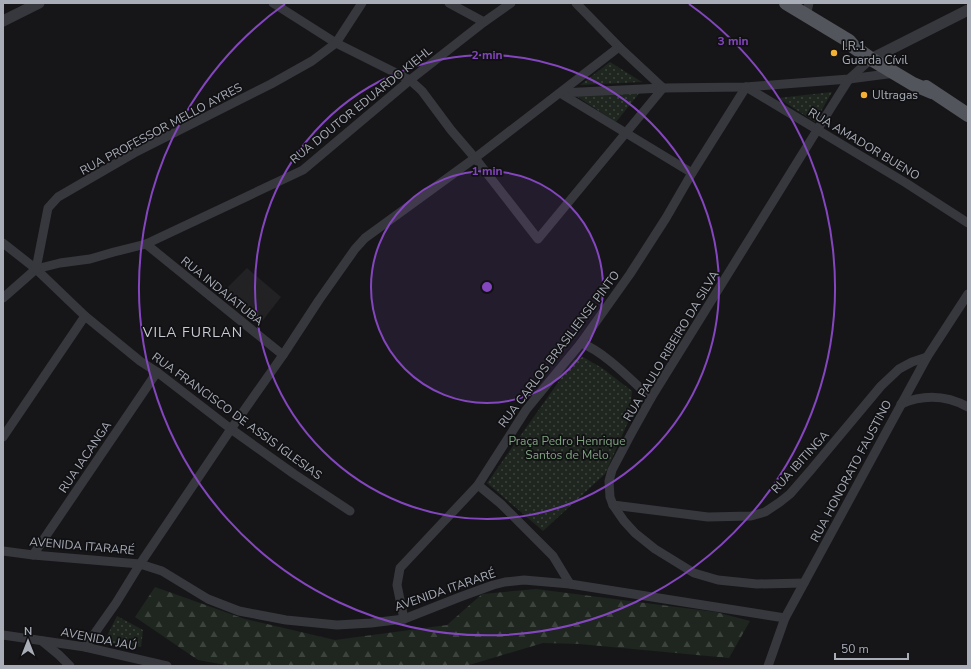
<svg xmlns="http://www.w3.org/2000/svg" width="971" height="669" font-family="'Nunito Sans',sans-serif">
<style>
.built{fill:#222225}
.forest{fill:url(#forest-firs)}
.park{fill:url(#park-dots)}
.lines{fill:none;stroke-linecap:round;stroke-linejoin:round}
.minor{stroke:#37383d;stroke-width:9}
.tertiary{stroke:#37383d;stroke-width:11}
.primary{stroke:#53555c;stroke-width:14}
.ring{fill:none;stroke:#8446be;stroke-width:2}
.poi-dot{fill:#f2b134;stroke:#111113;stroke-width:1.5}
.labels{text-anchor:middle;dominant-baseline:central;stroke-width:3.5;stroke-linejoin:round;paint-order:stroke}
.poi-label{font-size:12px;fill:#a8adb8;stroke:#111113;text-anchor:start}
.street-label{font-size:12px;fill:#a8adb8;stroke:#111113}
.park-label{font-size:12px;fill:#7fa381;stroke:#111113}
.quarter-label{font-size:14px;letter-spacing:1px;fill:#c9ccd4;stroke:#111113}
.centre{fill:#8446be;stroke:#111113;stroke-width:2}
.ring-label{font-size:12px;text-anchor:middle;font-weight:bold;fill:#8446be;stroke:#111113;stroke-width:3.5;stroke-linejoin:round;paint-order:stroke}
</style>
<defs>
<pattern id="forest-firs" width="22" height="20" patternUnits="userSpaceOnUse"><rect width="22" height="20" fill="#1e261f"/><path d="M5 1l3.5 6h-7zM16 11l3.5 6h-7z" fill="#3c433d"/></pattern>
<pattern id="park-dots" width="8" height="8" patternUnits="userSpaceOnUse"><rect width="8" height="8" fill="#1e261f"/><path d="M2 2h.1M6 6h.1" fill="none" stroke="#3c433d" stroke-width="1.8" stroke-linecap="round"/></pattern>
</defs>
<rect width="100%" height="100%" fill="#161618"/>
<path class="built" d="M 247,268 L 281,297 L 260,324 L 221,294 Z"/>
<path class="forest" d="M 155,587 L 245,619 L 335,640 L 447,625 L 482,594 L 536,589 L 716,612 L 750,621 L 729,658 L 579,644 L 543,643 L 466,666 L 231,666 L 198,660 L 135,617 Z"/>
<g class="park">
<path d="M 610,62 L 642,82 L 580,85 Z"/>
<path d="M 641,91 L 616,122 L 576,96 Z"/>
<path d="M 832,92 L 815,122 L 778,98 Z"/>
<path d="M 583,357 L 602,368 L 632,391 L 629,420 L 605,474 L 543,531 L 487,483 L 574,360 Z"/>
<path d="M 117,616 L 143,630 L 141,647 L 104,642 Z"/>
</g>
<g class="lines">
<g class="minor">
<path d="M 273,3 L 336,43 L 410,80 L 422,91 L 451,130 L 475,158 L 538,239 L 663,88"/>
<path d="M 449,3 L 484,22"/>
<path d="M 576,3 L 619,47 L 663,88"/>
<path d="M 806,16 L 809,3"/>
<path d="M 746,87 L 906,183 L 968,223"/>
<path d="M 560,93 L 663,88 L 746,87 L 849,79 L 895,73"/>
<path d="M 560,93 L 692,173"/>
<path d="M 3,243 L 36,269 L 85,316 L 140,361 L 157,372 L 231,429 L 294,474 L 350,511"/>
<path d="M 146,244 L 283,355"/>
<path d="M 36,269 L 60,263 L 90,259 L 114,252 L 146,244 L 303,170 L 410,80 L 484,22 L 511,3"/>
<path d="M 3,298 L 36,269 L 48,208 L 58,197 L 134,153 L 271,84 L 312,61 L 336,43 L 362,3"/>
<path d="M 581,343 C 605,352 632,381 651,398"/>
<path d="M 901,404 C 924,394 946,395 968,407"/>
<path d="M 3,437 L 85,316"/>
<path d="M 478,485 L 501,504 L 553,556 L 570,584"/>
<path d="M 613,505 L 708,517 L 751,516 L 765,512 L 780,502 L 790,494 L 810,471 L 881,386 L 899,369 L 912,362 L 927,357"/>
<path d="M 3,551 L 33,555 L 140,564 L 162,571 L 208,599 L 239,611 L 286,620 L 337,625 L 371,623 L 404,619 L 460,597 L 493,585 L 505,582 L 524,580 L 570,584 L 785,618"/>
<path d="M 33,555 L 157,372"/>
<path d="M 804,583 L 757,584 L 718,580 L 694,573 L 655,549 L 635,533 L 624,521 L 613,505 L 610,497 L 609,481 L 612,470 L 631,434 L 651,398 L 832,106 L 849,79 L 871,59"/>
<path d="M 404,619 L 397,585 L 400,568 L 478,485 L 526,410 L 581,343 L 630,274 L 666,218 L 692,173 L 746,87"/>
<path d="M 3,635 L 85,647 L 167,666"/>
<path d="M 42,641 L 59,655 L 70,666"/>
<path d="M 85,647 L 116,603 L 140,564 L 231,429 L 283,355 L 319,300 L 355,249 L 365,238 L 475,158 L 619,47"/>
<path d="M 768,666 L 785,618 L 927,357 L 968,294"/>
</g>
<g class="tertiary">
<path d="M 3,21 L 39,3"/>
<path d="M 871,59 L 968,10"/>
</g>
<g class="primary">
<path d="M 786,3 L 849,41 L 854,47 L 871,59 L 913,84 L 932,92"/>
<path d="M 926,87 L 968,115"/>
</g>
</g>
<circle cx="487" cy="287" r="116" fill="#8446be" fill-opacity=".12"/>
<g class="ring">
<circle cx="487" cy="287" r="116"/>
<circle cx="487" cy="287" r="232"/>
<path d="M689 4A348 348 0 1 1 285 4"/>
</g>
<g class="poi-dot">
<circle cx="834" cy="53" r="4"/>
<circle cx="864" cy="95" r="4"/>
</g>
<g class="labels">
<g class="poi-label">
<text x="842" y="46">I.R.1<tspan x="842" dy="14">Guarda Cívil</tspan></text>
<text x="872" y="95">Ultragas</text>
</g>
<g class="street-label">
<text transform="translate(361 105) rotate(-39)">RUA DOUTOR EDUARDO KIEHL</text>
<text transform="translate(161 129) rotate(-28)">RUA PROFESSOR MELLO AYRES</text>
<text transform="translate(864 144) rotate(31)">RUA AMADOR BUENO</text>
<text transform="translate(222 291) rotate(39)">RUA INDAIATUBA</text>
<text transform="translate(671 346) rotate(-59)">RUA PAULO RIBEIRO DA SILVA</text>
<text transform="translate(559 349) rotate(-53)">RUA CARLOS BRASILIENSE PINTO</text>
<text transform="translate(237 416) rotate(36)">RUA FRANCISCO DE ASSIS IGLESIAS</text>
<text transform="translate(85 457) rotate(-56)">RUA IACANGA</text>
<text transform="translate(800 462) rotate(-48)">RUA IBITINGA</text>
<text transform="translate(851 471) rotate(-62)">RUA HONORATO FAUSTINO</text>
<text transform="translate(82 546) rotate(5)">AVENIDA ITARARÉ</text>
<text transform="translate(445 590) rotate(-19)">AVENIDA ITARARÉ</text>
<text transform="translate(99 639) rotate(11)">AVENIDA JAÚ</text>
</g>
<g class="park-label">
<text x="567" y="441">Praça Pedro Henrique<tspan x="567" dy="14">Santos de Melo</tspan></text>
</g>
<g class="quarter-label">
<text x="193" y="332">VILA FURLAN</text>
</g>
</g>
<circle cx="487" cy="287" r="6" class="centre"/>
<g class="ring-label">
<text x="733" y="45">3 min</text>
<text x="487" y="59">2 min</text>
<text x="487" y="175">1 min</text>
</g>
<rect width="971" height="669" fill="none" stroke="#a8adb8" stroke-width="8"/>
<g transform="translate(28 641)" stroke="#111113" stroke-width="3" paint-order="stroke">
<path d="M0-3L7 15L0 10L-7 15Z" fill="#a8adb8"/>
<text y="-6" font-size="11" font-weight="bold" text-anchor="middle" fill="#a8adb8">N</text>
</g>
<path d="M835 653v6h73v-6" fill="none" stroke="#a8adb8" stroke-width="2"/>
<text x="841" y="653" font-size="12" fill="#a8adb8" stroke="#111113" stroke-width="3" paint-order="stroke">50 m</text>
</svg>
